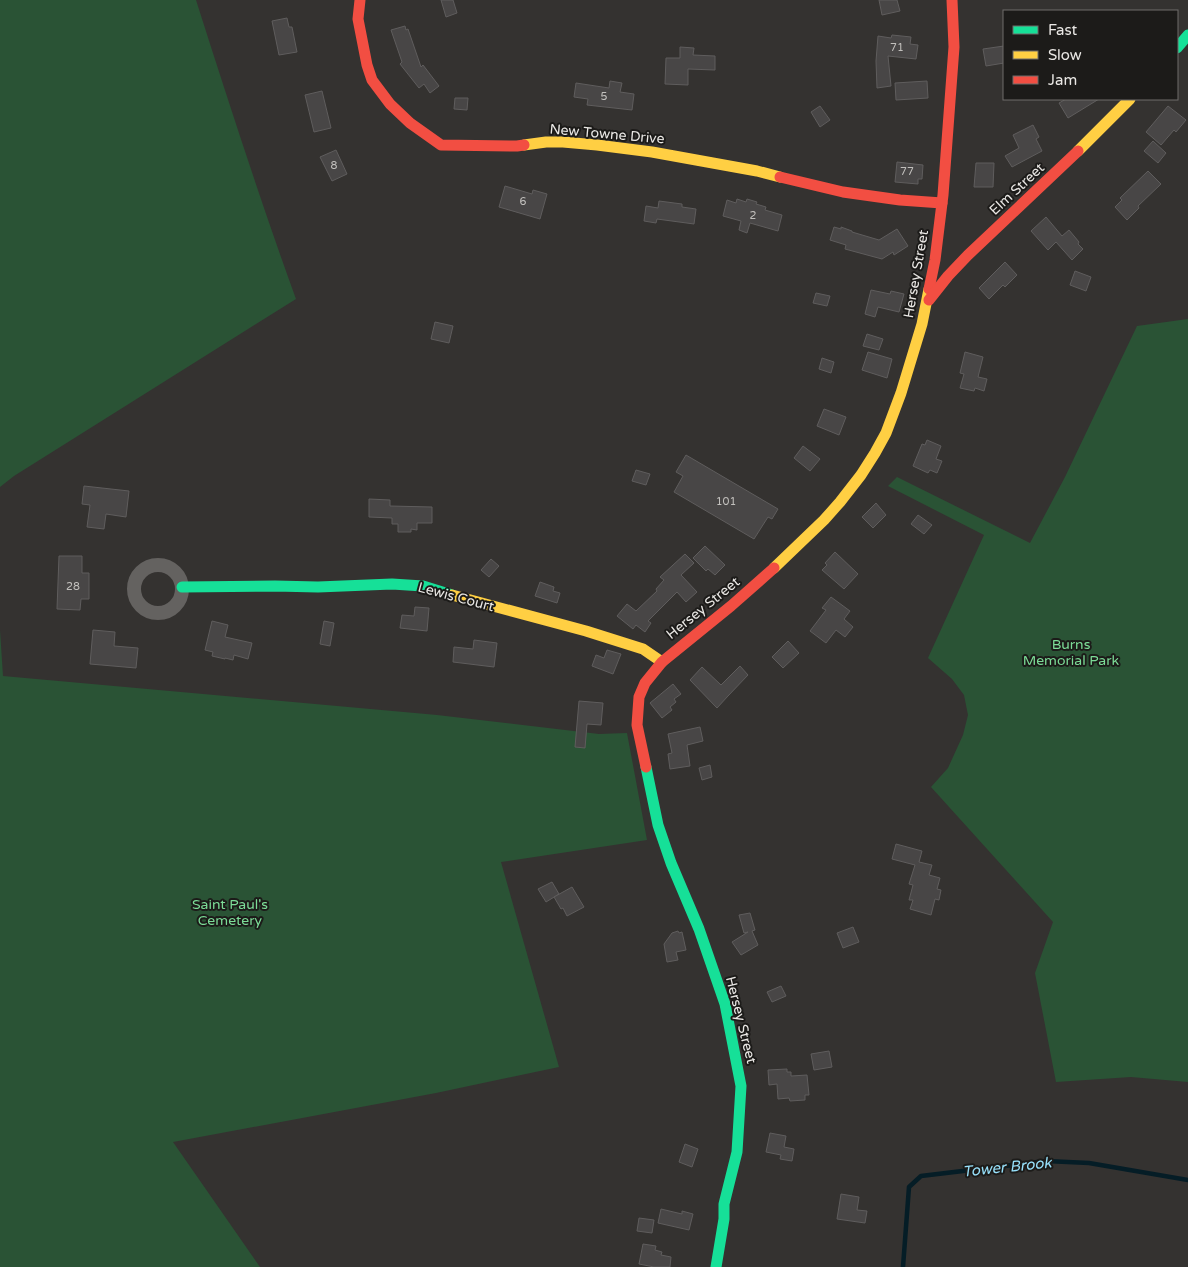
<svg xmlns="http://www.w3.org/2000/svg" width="1188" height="1267" font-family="'Varela Round',sans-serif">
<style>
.green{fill:#2a5335}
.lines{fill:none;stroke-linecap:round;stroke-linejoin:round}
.stream{stroke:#051d26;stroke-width:4.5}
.building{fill:#484646;stroke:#5f5d5d}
.street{stroke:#646260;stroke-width:14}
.fast{stroke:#16e098;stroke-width:11}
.slow{stroke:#ffcf43;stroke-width:11}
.jam{stroke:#f24e42;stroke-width:11}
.labels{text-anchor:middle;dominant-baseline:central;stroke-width:4;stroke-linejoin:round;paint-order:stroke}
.number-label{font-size:11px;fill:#c2c0bd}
.street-label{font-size:14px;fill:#eae8e5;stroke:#1c1b19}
.park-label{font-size:14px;fill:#7cdc97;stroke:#1c1b19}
.water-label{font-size:15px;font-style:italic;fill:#98e1fb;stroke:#1c1b19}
</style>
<rect width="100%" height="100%" fill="#343230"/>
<g class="green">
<path d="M 0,0 L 196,0 C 228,100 260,200 296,299 L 14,476 L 0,487 Z"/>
<path d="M 1188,319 L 1188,1082 L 1131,1077 L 1056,1082 L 1035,973 L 1053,922 L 931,787 L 948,768 L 963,735 L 968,715 L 964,695 L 952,679 L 928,658 L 984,535 L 888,486 L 897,477 L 1030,543 L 1065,477 L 1137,326 Z"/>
<path d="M 0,630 L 3,676 L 437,715 L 599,734 L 627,733 L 647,840 L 501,862 L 559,1067 L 436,1093 L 173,1142 L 260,1267 L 0,1267 Z"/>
</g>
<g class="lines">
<path class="stream" d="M 903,1267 L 909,1187 L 921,1176 L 1046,1161 L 1089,1163 L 1188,1180"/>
</g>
<g class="building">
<path d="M 441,0 L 453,0 L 457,13 L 446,17 Z"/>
<path d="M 879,0 L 897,0 L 900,11 L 882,15 Z"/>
<path d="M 287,18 L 289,27 L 292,27 L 297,52 L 279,55 L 272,21 Z"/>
<path d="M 405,26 L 406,30 L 408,29 L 421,67 L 423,65 L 439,86 L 430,93 L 424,84 L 419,88 L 400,64 L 402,62 L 391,30 Z"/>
<path d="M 892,35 L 911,37 L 910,44 L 918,45 L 916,59 L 888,56 L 891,86 L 877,88 L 876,61 L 878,36 L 891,38 Z"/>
<path d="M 1004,46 L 1004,63 L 986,66 L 983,49 Z"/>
<path d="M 680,47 L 694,48 L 693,55 L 715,56 L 715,70 L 688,69 L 688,85 L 665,84 L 666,58 L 680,58 Z"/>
<path d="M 610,81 L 622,83 L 620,92 L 634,94 L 632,110 L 587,105 L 588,99 L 574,97 L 576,83 L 609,88 Z"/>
<path d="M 927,81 L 928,98 L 896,100 L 895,83 Z"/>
<path d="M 322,91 L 331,128 L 314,132 L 305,95 Z"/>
<path d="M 455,98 L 468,98 L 467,110 L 454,109 Z"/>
<path d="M 1066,99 L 1099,99 L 1068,118 L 1059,103 Z"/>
<path d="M 820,106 L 830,120 L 820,127 L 811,112 Z"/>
<path d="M 1168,106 L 1186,120 L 1176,132 L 1174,130 L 1161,145 L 1146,132 Z"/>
<path d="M 1033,125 L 1039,137 L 1036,139 L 1042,151 L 1012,167 L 1005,156 L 1019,148 L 1013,135 Z"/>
<path d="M 1153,141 L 1166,153 L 1158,163 L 1144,151 Z"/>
<path d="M 336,150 L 347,174 L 332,181 L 320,157 Z"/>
<path d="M 897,162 L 923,165 L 922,179 L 918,179 L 918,184 L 895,182 Z"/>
<path d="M 976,163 L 994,163 L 993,187 L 974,187 Z"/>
<path d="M 1148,171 L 1161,184 L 1138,206 L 1139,208 L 1127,220 L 1115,207 L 1122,200 L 1120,198 Z"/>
<path d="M 505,186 L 532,194 L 533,190 L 547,194 L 540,219 L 499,207 Z"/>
<path d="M 737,199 L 746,202 L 747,199 L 757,202 L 756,204 L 766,207 L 765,210 L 782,215 L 778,231 L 750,223 L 747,233 L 739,230 L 741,221 L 723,216 L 727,200 L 736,203 Z"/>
<path d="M 659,201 L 682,204 L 682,207 L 696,209 L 694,224 L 657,219 L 656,223 L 644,221 L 646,206 L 658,208 Z"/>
<path d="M 1046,217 L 1062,236 L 1069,230 L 1079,242 L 1078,244 L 1083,249 L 1072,260 L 1056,242 L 1048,250 L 1031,231 Z"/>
<path d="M 834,227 L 841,229 L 841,227 L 852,231 L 852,232 L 879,240 L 897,229 L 908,246 L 894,255 L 893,252 L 882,259 L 845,249 L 846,245 L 830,240 Z"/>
<path d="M 1005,262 L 1017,275 L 1005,287 L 1003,285 L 989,299 L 979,288 Z"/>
<path d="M 1075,271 L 1091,277 L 1086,291 L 1070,285 Z"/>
<path d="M 871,290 L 890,294 L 891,291 L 904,294 L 899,312 L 878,307 L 875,317 L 865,314 Z"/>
<path d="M 816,293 L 830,296 L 827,306 L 813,303 Z"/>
<path d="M 435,322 L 453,326 L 449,343 L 431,339 Z"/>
<path d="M 867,334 L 883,339 L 879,350 L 863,346 Z"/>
<path d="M 868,352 L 892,359 L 887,378 L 862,370 Z"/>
<path d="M 965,352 L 983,357 L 978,377 L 987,379 L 984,391 L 975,388 L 974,391 L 960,388 L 964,374 L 960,373 Z"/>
<path d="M 822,358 L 834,362 L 831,373 L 819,369 Z"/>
<path d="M 824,409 L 846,417 L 839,435 L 817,426 Z"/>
<path d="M 927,440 L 941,446 L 936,459 L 942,461 L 937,473 L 930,470 L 928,473 L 913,466 L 922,444 L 925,445 Z"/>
<path d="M 803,446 L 820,459 L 810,471 L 794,458 Z"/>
<path d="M 686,455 L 778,509 L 772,519 L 768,517 L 754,539 L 674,492 L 683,476 L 676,472 Z"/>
<path d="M 636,470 L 650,474 L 646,485 L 632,481 Z"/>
<path d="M 84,486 L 129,491 L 126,517 L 106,514 L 104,529 L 87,527 L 90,505 L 82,504 Z"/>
<path d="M 369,499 L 390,500 L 390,506 L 432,507 L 432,523 L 417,523 L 417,530 L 411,529 L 411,532 L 398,532 L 398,524 L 392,524 L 392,518 L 369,517 Z"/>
<path d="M 876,503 L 886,515 L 873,528 L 862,517 Z"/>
<path d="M 918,515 L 932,525 L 924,534 L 911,524 Z"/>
<path d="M 705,546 L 725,565 L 715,575 L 708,569 L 706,571 L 693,558 Z"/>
<path d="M 835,552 L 858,574 L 844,589 L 822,570 L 827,565 L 825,563 Z"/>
<path d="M 685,554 L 694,563 L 681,575 L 697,592 L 686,602 L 677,592 L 648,621 L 651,623 L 645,632 L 636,625 L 633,629 L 617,616 L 627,604 L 636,611 L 657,591 L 656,589 L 664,580 L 660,577 Z"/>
<path d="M 59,556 L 82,556 L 82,573 L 89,573 L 89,599 L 81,599 L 80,610 L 57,609 Z"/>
<path d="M 491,559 L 499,566 L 489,577 L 481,570 Z"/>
<path d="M 540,582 L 554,587 L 553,591 L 560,593 L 557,603 L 535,596 Z"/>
<path d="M 831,597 L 850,611 L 844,619 L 853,627 L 845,637 L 836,630 L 826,643 L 810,631 L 826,610 L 822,608 Z"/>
<path d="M 415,607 L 429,608 L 427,631 L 400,628 L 402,615 L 414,616 Z"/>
<path d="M 212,621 L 228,625 L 225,637 L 252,643 L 248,659 L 234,655 L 233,660 L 225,658 L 225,659 L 212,656 L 213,652 L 205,650 Z"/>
<path d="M 324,621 L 334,623 L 330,646 L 320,644 Z"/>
<path d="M 93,630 L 115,632 L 114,646 L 138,648 L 136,668 L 90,664 Z"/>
<path d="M 474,640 L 497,643 L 494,667 L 453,662 L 454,647 L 473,649 Z"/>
<path d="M 788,641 L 799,653 L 783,668 L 772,657 Z"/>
<path d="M 607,650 L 621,654 L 613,674 L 592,666 L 596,655 L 604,658 Z"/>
<path d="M 740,666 L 748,675 L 728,696 L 717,708 L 690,680 L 702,667 L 721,685 Z"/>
<path d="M 673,684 L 681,694 L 674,699 L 676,702 L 670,707 L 672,710 L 662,718 L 650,703 Z"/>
<path d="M 579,701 L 603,703 L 601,725 L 587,724 L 585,748 L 575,747 Z"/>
<path d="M 700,727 L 703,741 L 687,745 L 690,766 L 670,769 L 668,754 L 672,753 L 668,734 Z"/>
<path d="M 710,765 L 712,777 L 702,780 L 699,768 Z"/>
<path d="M 896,844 L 922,851 L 919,862 L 932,865 L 929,875 L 940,878 L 937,889 L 941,890 L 939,900 L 935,899 L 931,915 L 910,909 L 913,900 L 909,900 L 913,885 L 909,884 L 915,865 L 892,859 Z"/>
<path d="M 552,882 L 559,894 L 546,902 L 538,889 Z"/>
<path d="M 572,887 L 584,907 L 567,916 L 563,908 L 561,909 L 554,897 Z"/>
<path d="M 750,913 L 755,930 L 752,931 L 758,945 L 741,955 L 732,942 L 748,932 L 744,933 L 739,915 Z"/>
<path d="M 853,927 L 859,942 L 843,948 L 837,933 Z"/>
<path d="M 678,931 L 679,933 L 682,932 L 686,950 L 676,952 L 678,960 L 667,962 L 664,944 L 672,933 Z"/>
<path d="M 781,986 L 786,996 L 772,1002 L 767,992 Z"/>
<path d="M 829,1051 L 832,1067 L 814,1070 L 811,1054 Z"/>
<path d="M 787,1069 L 787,1072 L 791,1072 L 791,1076 L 807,1075 L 809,1095 L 805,1095 L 805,1100 L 790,1101 L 789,1098 L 778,1099 L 777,1084 L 769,1085 L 768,1070 Z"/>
<path d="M 770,1133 L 786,1136 L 784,1147 L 794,1149 L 792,1161 L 780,1159 L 781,1155 L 766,1152 Z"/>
<path d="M 685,1144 L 698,1149 L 692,1167 L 679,1162 Z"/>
<path d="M 841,1194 L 859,1197 L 857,1210 L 867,1211 L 865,1223 L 837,1219 Z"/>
<path d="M 661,1209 L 682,1214 L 682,1211 L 693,1214 L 689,1230 L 658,1223 Z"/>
<path d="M 639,1218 L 654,1220 L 652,1233 L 637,1231 Z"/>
<path d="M 643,1244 L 656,1246 L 655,1250 L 662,1252 L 661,1255 L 671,1257 L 670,1267 L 654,1267 L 639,1264 Z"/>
</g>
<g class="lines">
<circle class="street" cx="158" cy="589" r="24"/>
<g class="fast">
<path d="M 1177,48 L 1188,35"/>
<path d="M 182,587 L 275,586 L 318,587 L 392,584 L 423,586 L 452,595"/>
<path d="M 646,767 L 658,825 L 671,863 L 699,929 L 725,1004 L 741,1086 L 737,1152 L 724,1204 L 724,1219 L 716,1267"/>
</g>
<g class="slow">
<path d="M 524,145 L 546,142 L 563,142 L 597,145 L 652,152 L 757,171 L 780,177"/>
<path d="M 1078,151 L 1130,99"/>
<path d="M 774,568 L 824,520 L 840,502 L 861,475 L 875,453 L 886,433 L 901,393 L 922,324 L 929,289"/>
<path d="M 452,595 L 586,631 L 643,649 L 662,662"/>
</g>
<g class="jam">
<path d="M 360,0 L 358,19 L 367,65 L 372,80 L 390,104 L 410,123 L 441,145 L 517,146 L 524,145"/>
<path d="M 780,177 L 843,192 L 900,200 L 942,203"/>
<path d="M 929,289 L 935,260 L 943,195 L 954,47 L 952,0"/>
<path d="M 929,300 L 948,276 L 968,255 L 1078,151"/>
<path d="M 646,767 L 637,725 L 639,697 L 645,683 L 662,662 L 731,606 L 774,568"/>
</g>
</g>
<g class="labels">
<g class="number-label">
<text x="897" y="47">71</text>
<text x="604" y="96">5</text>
<text x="334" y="165">8</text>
<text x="907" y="171">77</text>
<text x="523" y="201">6</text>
<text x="753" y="215">2</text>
<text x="726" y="501">101</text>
<text x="73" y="586">28</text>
</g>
<g class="street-label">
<text transform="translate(607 134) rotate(5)">New Towne Drive</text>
<text transform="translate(1017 189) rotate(-43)">Elm Street</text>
<text transform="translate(916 274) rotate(-80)">Hersey Street</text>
<text transform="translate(456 597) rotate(15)">Lewis Court</text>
<text transform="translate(703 608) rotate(-39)">Hersey Street</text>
<text transform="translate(741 1020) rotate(76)">Hersey Street</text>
</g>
<g class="park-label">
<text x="1071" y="644">Burns<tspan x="1071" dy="16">Memorial Park</tspan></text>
<text x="230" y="904">Saint Paul's<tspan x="230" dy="16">Cemetery</tspan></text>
</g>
<g class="water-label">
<text transform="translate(1007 1167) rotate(-6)">Tower Brook</text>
</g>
</g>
<rect x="1003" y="10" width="175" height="90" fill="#1c1b19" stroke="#6e6d6b"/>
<rect x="1013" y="26" width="25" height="8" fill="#16e098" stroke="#6e6d6b"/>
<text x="1048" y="35" font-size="15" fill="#eae8e5">Fast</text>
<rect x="1013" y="51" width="25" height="8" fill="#ffcf43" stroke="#6e6d6b"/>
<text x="1048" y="60" font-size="15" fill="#eae8e5">Slow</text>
<rect x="1013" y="76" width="25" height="8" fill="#f24e42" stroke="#6e6d6b"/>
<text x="1048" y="85" font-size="15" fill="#eae8e5">Jam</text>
</svg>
